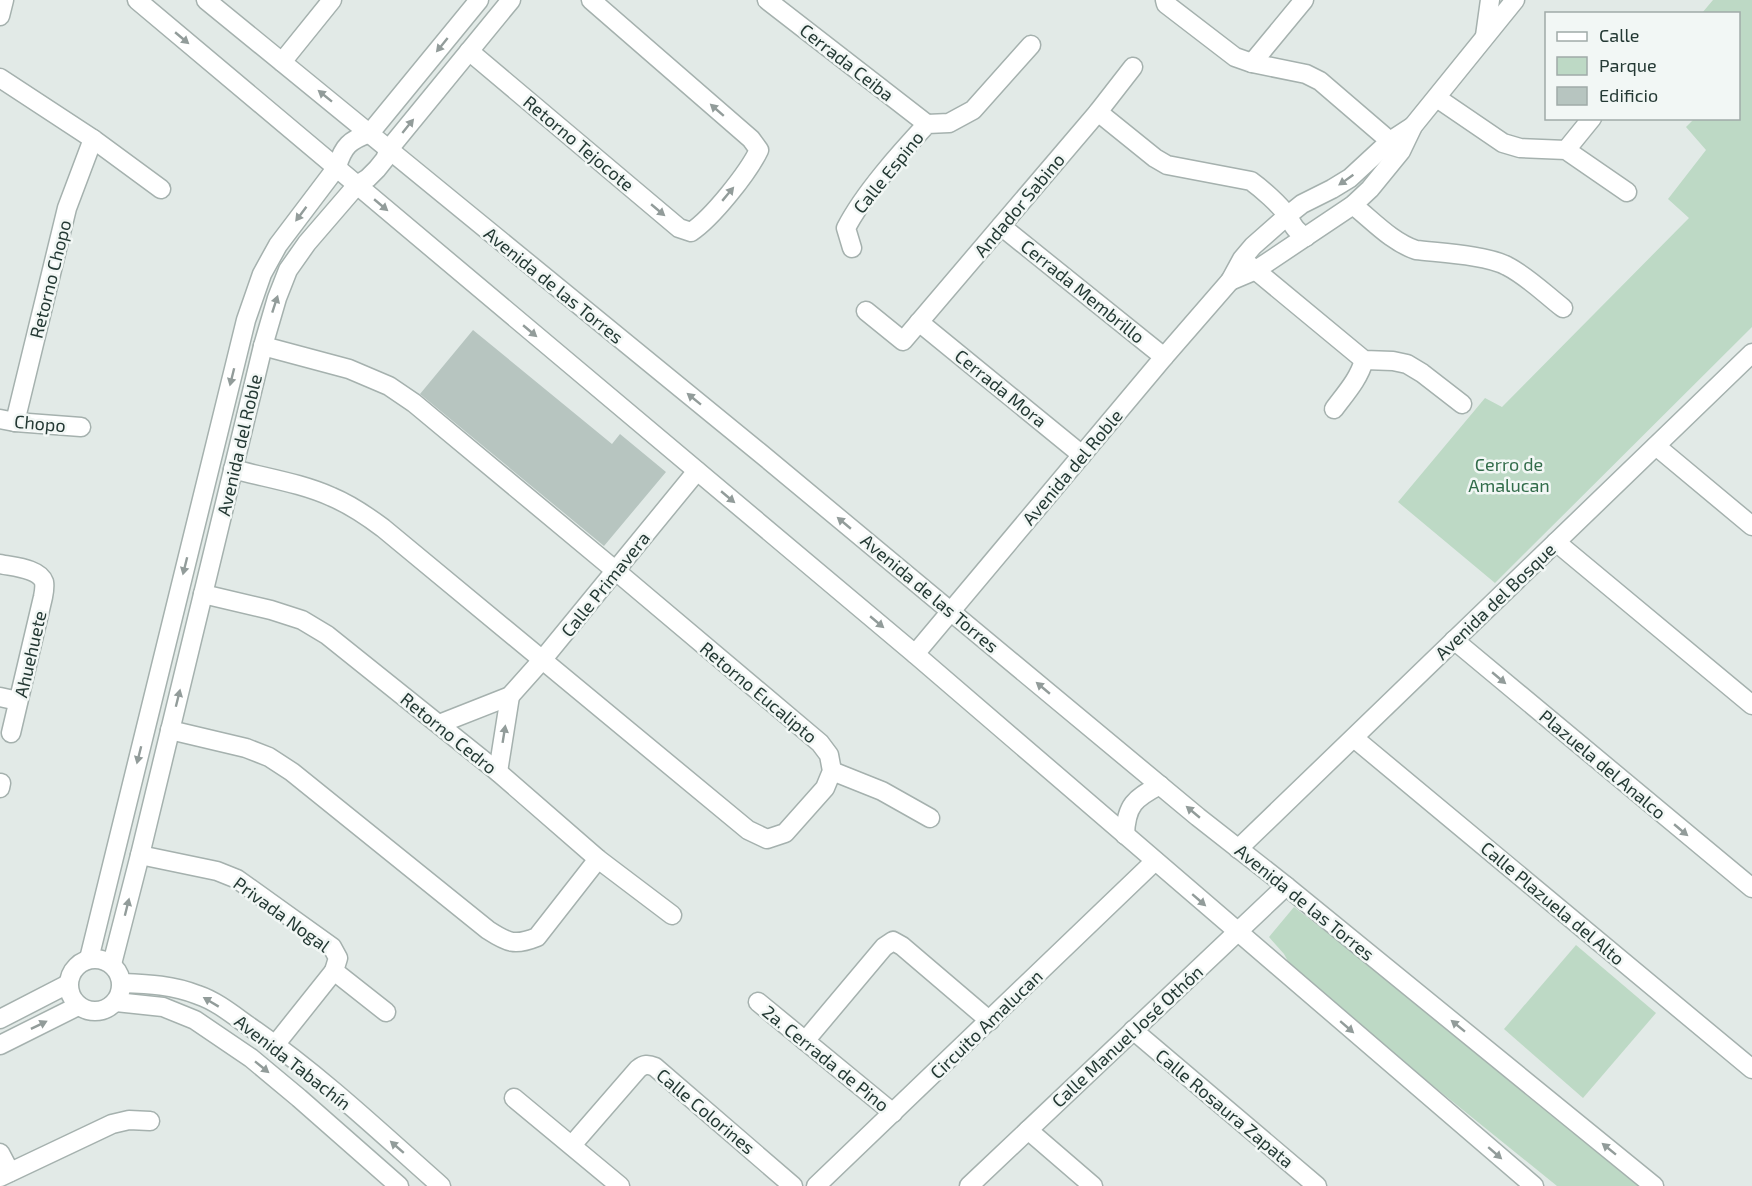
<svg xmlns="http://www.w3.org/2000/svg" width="1752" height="1186" font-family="'Exo 2',sans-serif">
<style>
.green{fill:#bdd9c5}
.building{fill:#b7c5c0}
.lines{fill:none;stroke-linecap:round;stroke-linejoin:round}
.minor-casing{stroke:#a5b1ae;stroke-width:21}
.minor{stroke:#fff;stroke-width:18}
.oneway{fill:#929c9a}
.labels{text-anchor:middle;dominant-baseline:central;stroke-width:5;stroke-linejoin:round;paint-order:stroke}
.street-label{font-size:18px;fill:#243934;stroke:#f2f7f5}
.park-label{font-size:18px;fill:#326c4a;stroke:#f2f7f5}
</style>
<rect width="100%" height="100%" fill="#e2eae7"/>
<g class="green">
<path d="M 1713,0 L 1752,0 L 1752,327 L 1495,583 L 1398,502 L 1485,398 L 1502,407 L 1689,218 L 1668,199 L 1706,150 L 1686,127 L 1694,119 L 1738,118 L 1738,14 L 1702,13 Z"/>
<path d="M 1294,907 L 1404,992 L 1642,1186 L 1557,1186 L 1395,1055 L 1294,972 L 1284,954 L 1269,937 Z"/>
<path d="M 1576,945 L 1656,1013 L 1583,1098 L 1504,1029 Z"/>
</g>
<path class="building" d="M 473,330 L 612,444 L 620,434 L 666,472 L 604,546 L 420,394 Z"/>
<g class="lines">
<g class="minor-casing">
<g id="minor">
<path d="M 137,0 L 915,654 L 1534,1186"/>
<path d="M 206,0 L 759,452 L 1198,817 L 1286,886 L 1654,1186"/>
<path d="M 767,0 L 927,124"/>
<path d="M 1165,0 L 1166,4 L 1235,57 L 1252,63 L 1306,74 L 1320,81 L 1398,148"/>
<path d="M 0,16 L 4,0"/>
<path d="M 1485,36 L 1490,0"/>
<path d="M 469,51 L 679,228 L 691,232 C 712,218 748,173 759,150 L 751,139 L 591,0"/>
<path d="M 282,62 L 332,0"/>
<path d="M 1252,63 L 1304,0"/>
<path d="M 0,78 L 93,139 L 161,189"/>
<path d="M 1437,98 L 1503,143 L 1520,148 L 1566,150 L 1627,192"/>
<path d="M 1098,112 L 1155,158 L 1167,165 L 1251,181 C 1262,189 1279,204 1287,215 C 1293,225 1295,231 1306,237"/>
<path d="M 1566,150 L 1592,118"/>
<path d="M 1353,205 C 1373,221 1392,242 1416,250 C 1441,253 1487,255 1507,266 C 1527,276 1545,294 1563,308"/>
<path d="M 1001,226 L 1164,357"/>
<path d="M 852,248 L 846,228 C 864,193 900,153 927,124 L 949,123 L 973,110 L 1031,45"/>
<path d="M 1248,264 L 1364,360 L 1393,361 L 1407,364 L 1422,373 L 1462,404"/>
<path d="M 1230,281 L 1256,270 L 1353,205 L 1370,189 L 1401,151 L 1413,126 L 1515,0"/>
<path d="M 866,311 L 903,341 L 1098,112 L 1133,67"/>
<path d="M 919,322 L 1082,455"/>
<path d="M 1334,409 C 1345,394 1359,379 1364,360"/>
<path d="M 0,419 L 15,422 L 81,427"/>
<path d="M 15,422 L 67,208 L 93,139"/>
<path d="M 1656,446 L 1752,526"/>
<path d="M 233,469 C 266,478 301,483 332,497 C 351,505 367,516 383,528 L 748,830 L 767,839 L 785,833 L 825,788 L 832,771 L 829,755 L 820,743 L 616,571 L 414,403 L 389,386 L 349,369 L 263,346"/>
<path d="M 1556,542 L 1752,705"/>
<path d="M 0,564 C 13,567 39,568 44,582 C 45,587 44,592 43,597 L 11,733"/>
<path d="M 203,594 L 271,610 L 302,620 L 327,635 L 498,772 L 598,859 L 672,915"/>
<path d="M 1454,640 L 1752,888"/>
<path d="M 915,654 L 1164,357 L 1230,281 L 1242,259 L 1253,246 L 1287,216 L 1302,204 L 1332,189 L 1350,178 L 1390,141 L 1413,126"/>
<path d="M 0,697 L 18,701"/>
<path d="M 439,724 L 510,696 L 543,659 L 697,471"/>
<path d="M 170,730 L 246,748 L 269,757 L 292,772 L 488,930 C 508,943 515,946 537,937 L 598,859"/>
<path d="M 1354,738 L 1752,1069"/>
<path d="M 832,771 L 882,791 L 930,818"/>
<path d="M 498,772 L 510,696"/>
<path d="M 0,788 L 1,783"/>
<path d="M 1125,835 C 1126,805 1135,798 1160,785"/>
<path d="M 1238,849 L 1752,353"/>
<path d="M 140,855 L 217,871 L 237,879 L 332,947 L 338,958 L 334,971 L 386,1012"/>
<circle cx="95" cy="985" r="26"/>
<path d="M 89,959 L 246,320 L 262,274 L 278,245 L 337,167 C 343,146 350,140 370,133 L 479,0"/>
<path d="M 112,964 L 140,855 L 263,346 L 277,298 L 288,270 L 307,243 L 357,185 L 368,178 L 377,169 L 385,159 L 389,149 L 511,0"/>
<path d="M 122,983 C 149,984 173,985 198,995 C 219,1002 238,1019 256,1031 C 322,1077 381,1133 441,1186"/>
<path d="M 116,1002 L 163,1007 L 195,1020 L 251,1058 L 299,1098 L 399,1186"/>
<path d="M 758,1002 L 893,1113"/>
<path d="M 0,1019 L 68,984"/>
<path d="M 1133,1030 L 1317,1186"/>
<path d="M 805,1041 L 884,947 L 893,941 L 902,946 L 990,1021"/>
<path d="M 0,1045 L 78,1006"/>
<path d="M 275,1045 L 334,971"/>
<path d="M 514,1098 L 620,1186"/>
<path d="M 1028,1130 L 1093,1186"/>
<path d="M 572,1145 L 638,1069 C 644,1064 648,1064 655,1067 L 793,1186"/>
<path d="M 0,1153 L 10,1172"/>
<path d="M 0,1177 L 112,1124 L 129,1120 L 150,1121"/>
<path d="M 816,1186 L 1155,861"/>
<path d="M 969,1186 L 1286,886"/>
</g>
</g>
<use href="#minor" class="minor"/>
</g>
<defs><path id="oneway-solid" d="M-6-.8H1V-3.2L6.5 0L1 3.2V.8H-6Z" transform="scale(1.5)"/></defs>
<g class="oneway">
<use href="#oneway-solid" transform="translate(182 38) rotate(40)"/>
<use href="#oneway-solid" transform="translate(442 45) rotate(129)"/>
<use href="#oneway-solid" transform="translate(325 96) rotate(-141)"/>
<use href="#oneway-solid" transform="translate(717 110) rotate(-139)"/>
<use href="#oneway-solid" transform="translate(408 126) rotate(-51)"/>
<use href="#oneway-solid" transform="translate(1346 180) rotate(145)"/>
<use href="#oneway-solid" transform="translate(728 194) rotate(-50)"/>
<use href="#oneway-solid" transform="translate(381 205) rotate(40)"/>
<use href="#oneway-solid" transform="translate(658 210) rotate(40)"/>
<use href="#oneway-solid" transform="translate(301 214) rotate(127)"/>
<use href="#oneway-solid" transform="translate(275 304) rotate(-72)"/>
<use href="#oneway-solid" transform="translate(530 331) rotate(40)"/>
<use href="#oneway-solid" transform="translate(232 377) rotate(104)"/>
<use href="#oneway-solid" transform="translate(694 399) rotate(-141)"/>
<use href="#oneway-solid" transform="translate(728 497) rotate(40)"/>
<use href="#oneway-solid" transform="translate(844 523) rotate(-140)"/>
<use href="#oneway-solid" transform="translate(185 566) rotate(104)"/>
<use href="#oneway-solid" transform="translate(877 622) rotate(40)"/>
<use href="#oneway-solid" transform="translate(1499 678) rotate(40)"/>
<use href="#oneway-solid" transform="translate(1043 688) rotate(-140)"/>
<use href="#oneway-solid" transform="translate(178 698) rotate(-76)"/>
<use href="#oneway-solid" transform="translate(504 734) rotate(-81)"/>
<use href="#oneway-solid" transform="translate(139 755) rotate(104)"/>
<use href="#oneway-solid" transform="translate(1193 812) rotate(-140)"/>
<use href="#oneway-solid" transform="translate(1681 830) rotate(40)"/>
<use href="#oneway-solid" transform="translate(1199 900) rotate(41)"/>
<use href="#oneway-solid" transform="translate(127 907) rotate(-76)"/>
<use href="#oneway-solid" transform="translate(211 1002) rotate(-149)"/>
<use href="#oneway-solid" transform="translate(39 1025) rotate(-26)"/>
<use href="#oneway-solid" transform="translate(1458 1026) rotate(-141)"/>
<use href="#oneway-solid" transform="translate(1347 1027) rotate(41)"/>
<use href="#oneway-solid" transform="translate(262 1067) rotate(39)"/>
<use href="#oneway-solid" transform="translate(397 1147) rotate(-139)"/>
<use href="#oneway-solid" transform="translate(1609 1149) rotate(-141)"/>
<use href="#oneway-solid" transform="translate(1495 1153) rotate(41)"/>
</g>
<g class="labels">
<g class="street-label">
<text transform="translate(847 62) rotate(38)">Cerrada Ceiba</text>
<text transform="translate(579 143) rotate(40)">Retorno Tejocote</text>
<text transform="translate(888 172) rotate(-51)">Calle Espino</text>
<text transform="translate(1019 205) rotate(-50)">Andador Sabino</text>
<text transform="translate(50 279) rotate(-76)">Retorno Chopo</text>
<text transform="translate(554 285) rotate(39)">Avenida de las Torres</text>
<text transform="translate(1083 291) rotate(39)">Cerrada Membrillo</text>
<text transform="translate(1001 388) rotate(39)">Cerrada Mora</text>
<text transform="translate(40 423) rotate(5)">Chopo</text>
<text transform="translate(239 445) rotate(-77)">Avenida del Roble</text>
<text transform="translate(1072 467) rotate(-50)">Avenida del Roble</text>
<text transform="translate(605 584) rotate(-51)">Calle Primavera</text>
<text transform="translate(930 593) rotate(40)">Avenida de las Torres</text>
<text transform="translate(1495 601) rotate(-44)">Avenida del Bosque</text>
<text transform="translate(30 654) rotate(-77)">Ahuehuete</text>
<text transform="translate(759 692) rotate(40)">Retorno Eucalipto</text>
<text transform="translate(449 733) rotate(39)">Retorno Cedro</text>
<text transform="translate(1603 764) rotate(40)">Plazuela del Analco</text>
<text transform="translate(1305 902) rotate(39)">Avenida de las Torres</text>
<text transform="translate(1553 903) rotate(40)">Calle Plazuela del Alto</text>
<text transform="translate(282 914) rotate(36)">Privada Nogal</text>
<text transform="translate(986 1024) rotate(-44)">Circuito Amalucan</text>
<text transform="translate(1127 1036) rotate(-43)">Calle Manuel José Othón</text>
<text transform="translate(826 1058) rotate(39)">2a. Cerrada de Pino</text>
<text transform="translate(293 1062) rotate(38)">Avenida Tabachín</text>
<text transform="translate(1225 1108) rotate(40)">Calle Rosaura Zapata</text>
<text transform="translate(706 1111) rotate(40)">Calle Colorines</text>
</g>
<g class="park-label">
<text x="1509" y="464">Cerro de<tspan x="1509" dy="21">Amalucan</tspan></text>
</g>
</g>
<rect x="1545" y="12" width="195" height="108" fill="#f2f7f5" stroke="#a0aba8" stroke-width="1.5"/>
<rect x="1557" y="32" width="30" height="9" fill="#ffffff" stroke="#a0aba8" stroke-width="1.5"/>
<text x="1599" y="42" font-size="18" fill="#243934">Calle</text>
<rect x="1557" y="57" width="30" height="18" fill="#bdd9c5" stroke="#a0aba8" stroke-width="1.5"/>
<text x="1599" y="72" font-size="18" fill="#243934">Parque</text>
<rect x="1557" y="87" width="30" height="18" fill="#b7c5c0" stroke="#a0aba8" stroke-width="1.5"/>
<text x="1599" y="102" font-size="18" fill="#243934">Edificio</text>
</svg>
